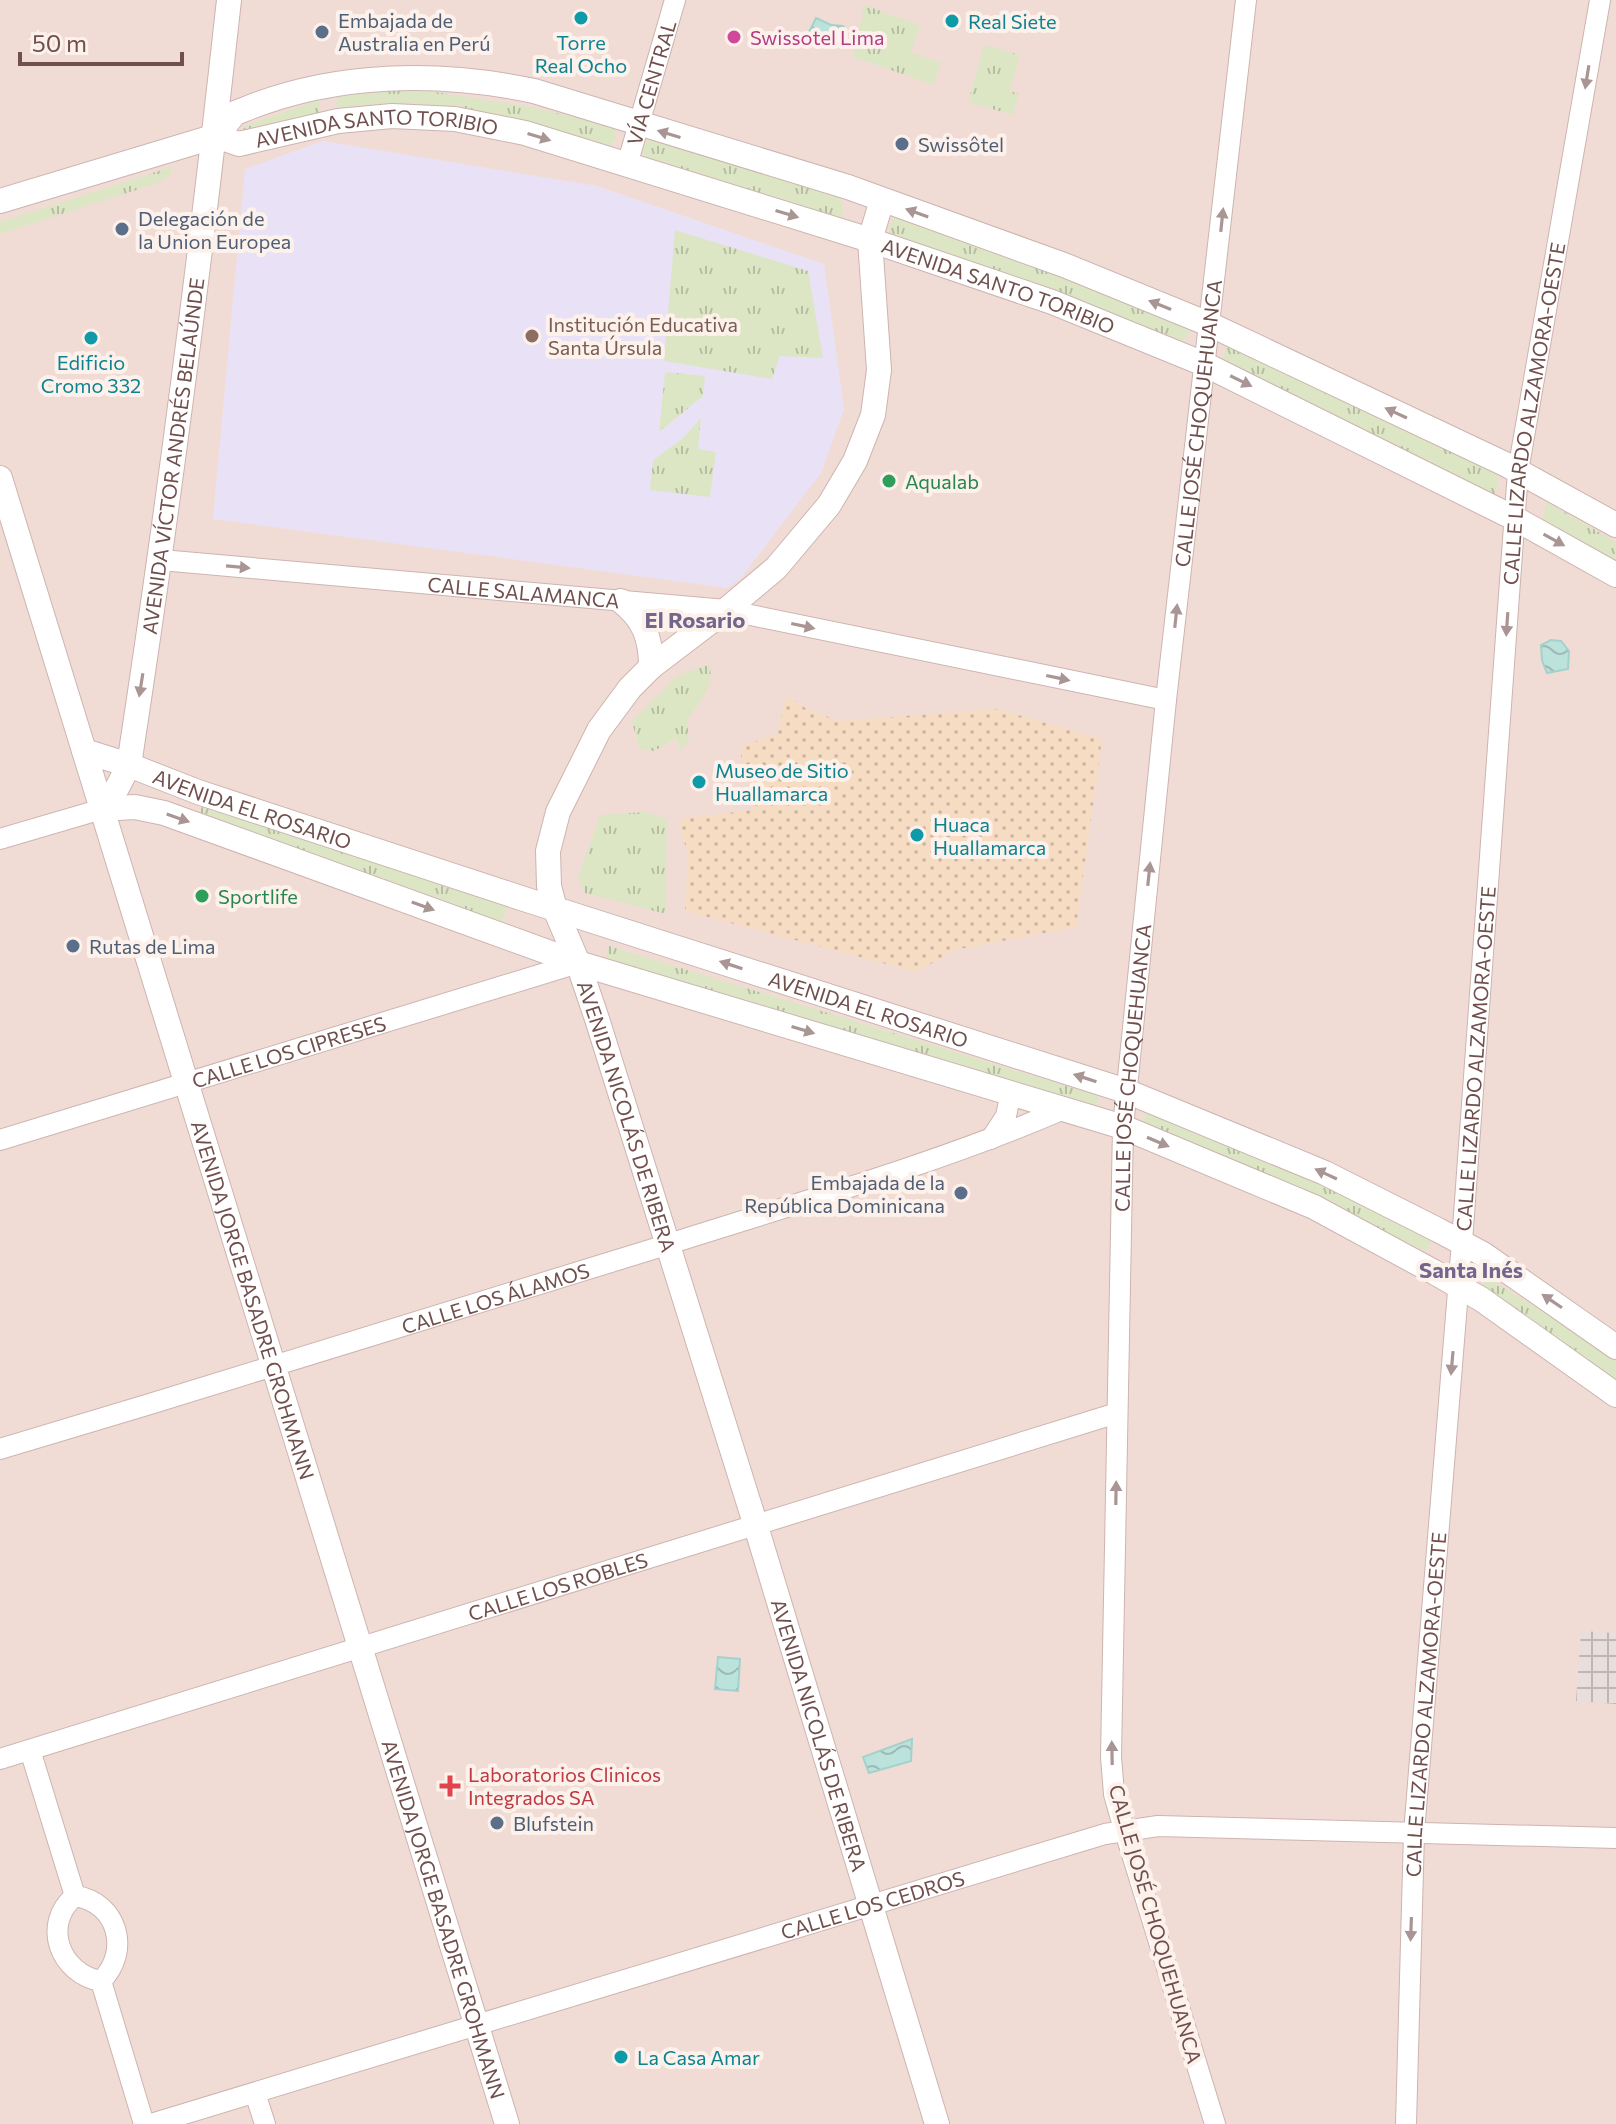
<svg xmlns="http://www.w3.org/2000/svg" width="1616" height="2124" font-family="Commissioner,sans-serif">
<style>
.residential{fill:#f1dcd5}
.industrial{fill:url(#industrial-grid)}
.education{fill:#e9e2f6}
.grass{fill:url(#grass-tufts)}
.sand{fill:url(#sand-dots)}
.water{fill:url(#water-waves);stroke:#a3d2cc;stroke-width:2}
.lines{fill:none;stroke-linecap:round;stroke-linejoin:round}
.minor-casing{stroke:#cdb4b0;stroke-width:22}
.tertiary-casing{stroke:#cdb4b0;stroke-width:26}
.minor{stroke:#fff;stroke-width:20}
.tertiary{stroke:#fff;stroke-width:24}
.oneway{fill:#a99594}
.culture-dot{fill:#0f9aa8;stroke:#fdf1eb;stroke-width:3}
.service-dot{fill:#5c6f8a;stroke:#fdf1eb;stroke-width:3}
.hotel-dot{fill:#d1479c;stroke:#fdf1eb;stroke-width:3}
.education-dot{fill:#8d6e63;stroke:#fdf1eb;stroke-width:3}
.leisure-dot{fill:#2e9e5b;stroke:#fdf1eb;stroke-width:3}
.health-dot{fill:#e0444e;stroke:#fdf1eb;stroke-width:3}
.labels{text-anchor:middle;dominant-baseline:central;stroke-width:8;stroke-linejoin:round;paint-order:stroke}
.service-label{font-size:20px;fill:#4e5e75;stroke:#fdf1eb;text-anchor:start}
.culture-label{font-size:20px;fill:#0d838f;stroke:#fdf1eb;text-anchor:start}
.hotel-label{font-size:20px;fill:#b23c85;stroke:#fdf1eb;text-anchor:start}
.street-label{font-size:20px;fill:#704f4d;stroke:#fdf1eb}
.education-label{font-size:20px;fill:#785e54;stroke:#fdf1eb;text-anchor:start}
.leisure-label{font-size:20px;fill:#27864d;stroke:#fdf1eb;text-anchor:start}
.health-label{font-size:20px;fill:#be3a42;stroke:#fdf1eb;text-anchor:start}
.neighbourhood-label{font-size:22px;font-weight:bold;fill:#74658c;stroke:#fdf1eb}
</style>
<defs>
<pattern id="industrial-grid" width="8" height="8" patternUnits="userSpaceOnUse" patternTransform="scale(2)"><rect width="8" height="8" fill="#e8dedc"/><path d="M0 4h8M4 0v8" fill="none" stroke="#c0b6b5"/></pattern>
<pattern id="grass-tufts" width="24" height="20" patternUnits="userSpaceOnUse" patternTransform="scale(2)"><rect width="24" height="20" fill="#dce6c5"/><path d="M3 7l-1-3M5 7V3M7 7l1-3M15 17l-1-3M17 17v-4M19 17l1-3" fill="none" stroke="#b7bda2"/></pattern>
<pattern id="sand-dots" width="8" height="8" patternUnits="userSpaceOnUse" patternTransform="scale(2)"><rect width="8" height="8" fill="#f6dcc3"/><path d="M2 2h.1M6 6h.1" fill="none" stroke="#ccb5a1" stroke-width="1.8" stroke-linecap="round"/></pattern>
<pattern id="water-waves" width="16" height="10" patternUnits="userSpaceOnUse" patternTransform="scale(2)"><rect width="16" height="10" fill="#bce2dc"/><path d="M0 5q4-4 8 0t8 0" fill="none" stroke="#9dbab5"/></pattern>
</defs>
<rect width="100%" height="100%" fill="#faece6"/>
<rect class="residential" x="0" y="0" width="1616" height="2124"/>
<path class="industrial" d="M 1581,1631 L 1616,1633 L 1616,1704 L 1576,1701 Z"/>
<path class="education" d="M 323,141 L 597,186 L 824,264 L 844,409 L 821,473 L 740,579 L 727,588 L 213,519 L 245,169 Z"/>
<g class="grass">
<path d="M 864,5 L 920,25 L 911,52 L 941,63 L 934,85 L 853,57 Z"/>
<path d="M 984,45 L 1020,55 L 1010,91 L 1019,94 L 1013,115 L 968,102 Z"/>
<path d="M 397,86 L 533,107 L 610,126 L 615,129 L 616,139 L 610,146 L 523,126 L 344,114 L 336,104 L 338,94 Z"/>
<path d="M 319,100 L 320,113 L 243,134 L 244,126 Z"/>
<path d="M 653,138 L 842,199 L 843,224 L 644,158 C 642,147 643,143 653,138 Z"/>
<path d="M 171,167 L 171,175 L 158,183 L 0,234 L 0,222 Z"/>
<path d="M 895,217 L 1188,321 L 1190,330 L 1184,340 L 1177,341 L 889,237 L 890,225 Z"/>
<path d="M 675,230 L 808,271 L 823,358 L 780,356 L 772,379 L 664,361 Z"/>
<path d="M 1227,342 L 1499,474 L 1495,497 L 1222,363 Z"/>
<path d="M 665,372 L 705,376 L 703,396 L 659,432 Z"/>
<path d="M 701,418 L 698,449 L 716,452 L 710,497 L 650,490 L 653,460 L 682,439 Z"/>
<path d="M 1547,502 L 1616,542 L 1616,568 L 1541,525 Z"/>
<path d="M 709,664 C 716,686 699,703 687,720 L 689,740 L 680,751 L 676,738 L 654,751 L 639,749 L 632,721 L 677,676 Z"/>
<path d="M 205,799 L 508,906 L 500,927 L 197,820 Z"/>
<path d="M 645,812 L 667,819 L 666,914 L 585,893 L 578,878 L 600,815 Z"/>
<path d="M 609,946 L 1099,1096 L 1095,1111 L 605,962 Z"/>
<path d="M 1146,1108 L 1316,1177 L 1434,1237 L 1426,1251 L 1303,1195 L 1142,1129 Z"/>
<path d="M 1486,1276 L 1613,1356 L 1616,1359 L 1616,1387 L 1481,1294 Z"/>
</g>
<path class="sand" d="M 787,696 L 807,709 L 839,721 L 997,709 L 1102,739 L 1076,927 L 954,950 L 917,972 L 685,911 L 688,858 L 679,819 L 752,810 L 753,792 L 740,771 L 742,746 L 777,734 Z"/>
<g class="water">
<path d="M 816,18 L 831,25 L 843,26 L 846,30 L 843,42 L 840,44 L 822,35 L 817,45 L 809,46 L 806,38 Z"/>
<path d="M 1551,640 L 1561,641 L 1569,651 L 1568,669 L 1547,673 L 1542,660 L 1541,645 Z"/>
<path d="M 718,1657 L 740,1659 L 738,1691 L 715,1689 Z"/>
<path d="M 912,1739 L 911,1761 L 869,1773 L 863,1757 Z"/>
</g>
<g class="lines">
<g class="minor-casing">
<g id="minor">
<path id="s1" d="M 627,165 L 675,0"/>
<path id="s2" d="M 161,560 L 726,610 L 1166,700"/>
<path d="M 0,839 L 102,809"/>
<path d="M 991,1139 L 1006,1116 L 1011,1092"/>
<path id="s3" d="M 0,1140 L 578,963"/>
<path id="s4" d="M 0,1449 C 218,1384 435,1317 653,1249 C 790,1205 931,1166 1064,1109"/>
<path d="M 30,1750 L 75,1896"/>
<path id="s5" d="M 0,1759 L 1117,1413"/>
<path d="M 75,1896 C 118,1902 131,1952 101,1981 C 60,1974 41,1924 75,1896 Z"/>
<path d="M 101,1981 L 144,2124"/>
<path d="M 255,2093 L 265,2124"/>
<path id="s6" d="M 151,2124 L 1105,1834 L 1158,1826 L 1616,1838"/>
<path id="s7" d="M 1215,2124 L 1119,1812 L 1114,1794 L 1111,1757 L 1123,1127 L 1166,700 L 1246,0"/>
<path id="s8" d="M 1406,2124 L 1414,1833 L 1462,1242 L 1518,471 L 1600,0"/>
</g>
</g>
<g class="tertiary-casing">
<g id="tertiary">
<path d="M 216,136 L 235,113 L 243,110 C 335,72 439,71 534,91 L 848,187 L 1064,265 L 1211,325 L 1507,465 L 1616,525"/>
<path id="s9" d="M 216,136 L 239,144 L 338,121 L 392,116 L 455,119 L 525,133 L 870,240 L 1052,302 L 1204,364 L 1514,518 L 1616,575"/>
<path id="s10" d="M 882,200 L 870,240 L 879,370 L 873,415 L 855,461 L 829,505 L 776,568 L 726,610 L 651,667 L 630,688 L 599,730 L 558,812 L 548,851 L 549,886 L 555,909 L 578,963 L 597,1019 L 755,1523 L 937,2124"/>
<path d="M 0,201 L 216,136"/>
<path id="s11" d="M 0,478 L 507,2124"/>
<path d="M 621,601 C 644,619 651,638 651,667"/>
<path id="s12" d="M 84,751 L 129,765 L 198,792 L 524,899 L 1126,1091 L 1325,1173 L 1438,1230 L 1483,1254 L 1616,1347"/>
<path d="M 102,809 L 135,807 L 164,813 L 578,963 L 1123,1127 L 1314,1207 L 1434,1272 L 1481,1299 L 1616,1395"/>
<path id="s13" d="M 102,809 L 117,788 L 129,765 C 168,511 201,255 229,0"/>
</g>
</g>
<use href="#minor" class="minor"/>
<use href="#tertiary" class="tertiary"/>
</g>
<defs><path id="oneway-solid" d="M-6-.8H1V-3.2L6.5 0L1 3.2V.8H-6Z" transform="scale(2)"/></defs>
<g class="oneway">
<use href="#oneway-solid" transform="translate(1587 77) rotate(99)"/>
<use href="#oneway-solid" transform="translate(669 134) rotate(-163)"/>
<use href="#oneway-solid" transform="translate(539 137) rotate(17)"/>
<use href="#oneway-solid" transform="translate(917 213) rotate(-160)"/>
<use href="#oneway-solid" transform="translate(787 214) rotate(17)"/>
<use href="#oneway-solid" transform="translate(1222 220) rotate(-84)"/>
<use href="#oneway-solid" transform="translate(1160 305) rotate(-158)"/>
<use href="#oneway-solid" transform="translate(1241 381) rotate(26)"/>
<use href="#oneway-solid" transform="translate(1396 413) rotate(-155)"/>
<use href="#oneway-solid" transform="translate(1554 540) rotate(29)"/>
<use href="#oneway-solid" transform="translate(238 567) rotate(5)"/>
<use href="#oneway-solid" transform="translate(1176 616) rotate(-84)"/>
<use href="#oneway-solid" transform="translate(1507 624) rotate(94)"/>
<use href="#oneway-solid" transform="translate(803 626) rotate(12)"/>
<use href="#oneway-solid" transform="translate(1058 678) rotate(12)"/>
<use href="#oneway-solid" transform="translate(141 685) rotate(99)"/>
<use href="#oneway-solid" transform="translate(178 818) rotate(19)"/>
<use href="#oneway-solid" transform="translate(1149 874) rotate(-84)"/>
<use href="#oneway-solid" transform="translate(423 906) rotate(20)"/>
<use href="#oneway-solid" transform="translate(731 965) rotate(-162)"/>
<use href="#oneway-solid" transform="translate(803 1030) rotate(17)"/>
<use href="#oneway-solid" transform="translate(1085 1078) rotate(-162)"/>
<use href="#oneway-solid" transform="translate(1158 1142) rotate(23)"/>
<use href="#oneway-solid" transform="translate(1326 1174) rotate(-155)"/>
<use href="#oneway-solid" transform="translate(1552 1301) rotate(-146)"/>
<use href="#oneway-solid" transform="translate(1452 1363) rotate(95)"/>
<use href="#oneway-solid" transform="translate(1116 1493) rotate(-89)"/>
<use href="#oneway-solid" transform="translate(1112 1753) rotate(-91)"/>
<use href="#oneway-solid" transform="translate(1411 1929) rotate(92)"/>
</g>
<g class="culture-dot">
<circle cx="581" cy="18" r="8"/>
<circle cx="952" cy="21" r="8"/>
<circle cx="91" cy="338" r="8"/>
<circle cx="699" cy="782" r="8"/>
<circle cx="917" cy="835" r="8"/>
<circle cx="621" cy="2057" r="8"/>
</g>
<g class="service-dot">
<circle cx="322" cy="32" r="8"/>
<circle cx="902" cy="144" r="8"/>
<circle cx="122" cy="229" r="8"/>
<circle cx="73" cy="946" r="8"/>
<circle cx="961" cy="1193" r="8"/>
<circle cx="497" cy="1823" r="8"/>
</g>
<circle class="hotel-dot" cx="734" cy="37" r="8"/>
<circle class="education-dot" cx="532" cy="336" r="8"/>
<g class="leisure-dot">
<circle cx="889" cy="481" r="8"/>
<circle cx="202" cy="896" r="8"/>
</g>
<path class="health-dot" d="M446 1774h8v8h8v8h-8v8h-8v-8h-8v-8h8z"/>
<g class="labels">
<g class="service-label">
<text x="338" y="20">Embajada de<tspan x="338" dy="23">Australia en Perú</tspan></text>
<text x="918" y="144">Swissôtel</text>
<text x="138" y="218">Delegación de<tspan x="138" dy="23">la Union Europea</tspan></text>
<text x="89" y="946">Rutas de Lima</text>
<text x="945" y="1182" text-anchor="end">Embajada de la<tspan x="945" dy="23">República Dominicana</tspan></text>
<text x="513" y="1823">Blufstein</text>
</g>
<g class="culture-label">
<text x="968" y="21">Real Siete</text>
<text x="581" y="42" text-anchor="middle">Torre<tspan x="581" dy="23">Real Ocho</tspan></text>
<text x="91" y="362" text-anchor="middle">Edificio<tspan x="91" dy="23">Cromo 332</tspan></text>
<text x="715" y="770">Museo de Sitio<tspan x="715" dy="23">Huallamarca</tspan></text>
<text x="933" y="824">Huaca<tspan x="933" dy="23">Huallamarca</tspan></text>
<text x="637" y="2057">La Casa Amar</text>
</g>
<g class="hotel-label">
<text x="750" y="37">Swissotel Lima</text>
</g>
<g class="street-label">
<text stroke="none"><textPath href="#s1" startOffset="86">VÍA CENTRAL</textPath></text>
<text stroke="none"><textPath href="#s9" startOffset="164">AVENIDA SANTO TORIBIO</textPath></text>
<text stroke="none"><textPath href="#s9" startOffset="812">AVENIDA SANTO TORIBIO</textPath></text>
<text stroke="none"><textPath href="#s8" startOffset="1716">CALLE LIZARDO ALZAMORA-OESTE</textPath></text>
<text stroke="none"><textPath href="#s7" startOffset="1720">CALLE JOSÉ CHOQUEHUANCA</textPath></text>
<text stroke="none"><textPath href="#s13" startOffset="364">AVENIDA VÍCTOR ANDRÉS BELAÚNDE</textPath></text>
<text stroke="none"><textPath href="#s2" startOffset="364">CALLE SALAMANCA</textPath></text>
<text stroke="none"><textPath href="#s12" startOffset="178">AVENIDA EL ROSARIO</textPath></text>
<text stroke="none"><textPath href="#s12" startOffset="826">AVENIDA EL ROSARIO</textPath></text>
<text stroke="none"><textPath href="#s3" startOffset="302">CALLE LOS CIPRESES</textPath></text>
<text stroke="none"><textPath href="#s8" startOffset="1068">CALLE LIZARDO ALZAMORA-OESTE</textPath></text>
<text stroke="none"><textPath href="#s7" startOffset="1072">CALLE JOSÉ CHOQUEHUANCA</textPath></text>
<text stroke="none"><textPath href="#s10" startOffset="1052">AVENIDA NICOLÁS DE RIBERA</textPath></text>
<text stroke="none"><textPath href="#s4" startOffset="518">CALLE LOS ÁLAMOS</textPath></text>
<text stroke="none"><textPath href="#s11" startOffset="860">AVENIDA JORGE BASADRE GROHMANN</textPath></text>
<text stroke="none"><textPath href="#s5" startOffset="584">CALLE LOS ROBLES</textPath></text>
<text stroke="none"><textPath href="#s8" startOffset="420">CALLE LIZARDO ALZAMORA-OESTE</textPath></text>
<text stroke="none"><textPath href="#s10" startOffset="1700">AVENIDA NICOLÁS DE RIBERA</textPath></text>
<text stroke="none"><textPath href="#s6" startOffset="754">CALLE LOS CEDROS</textPath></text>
<text stroke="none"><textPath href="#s11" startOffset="1508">AVENIDA JORGE BASADRE GROHMANN</textPath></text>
<text transform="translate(1156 1924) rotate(74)">CALLE JOSÉ CHOQUEHUANCA</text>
</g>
<g class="education-label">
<text x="548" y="324">Institución Educativa<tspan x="548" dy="23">Santa Úrsula</tspan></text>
</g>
<g class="leisure-label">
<text x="905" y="481">Aqualab</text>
<text x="218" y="896">Sportlife</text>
</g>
<g class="health-label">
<text x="468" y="1774">Laboratorios Clinicos<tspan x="468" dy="23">Integrados SA</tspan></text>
</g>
<g class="neighbourhood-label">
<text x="695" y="619">El Rosario</text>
<text x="1471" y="1269">Santa Inés</text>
</g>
</g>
<path d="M20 52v12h162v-12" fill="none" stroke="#704f4d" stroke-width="4"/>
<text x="32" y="52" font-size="24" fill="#704f4d" stroke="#fdf1eb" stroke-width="6" paint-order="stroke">50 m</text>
</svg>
